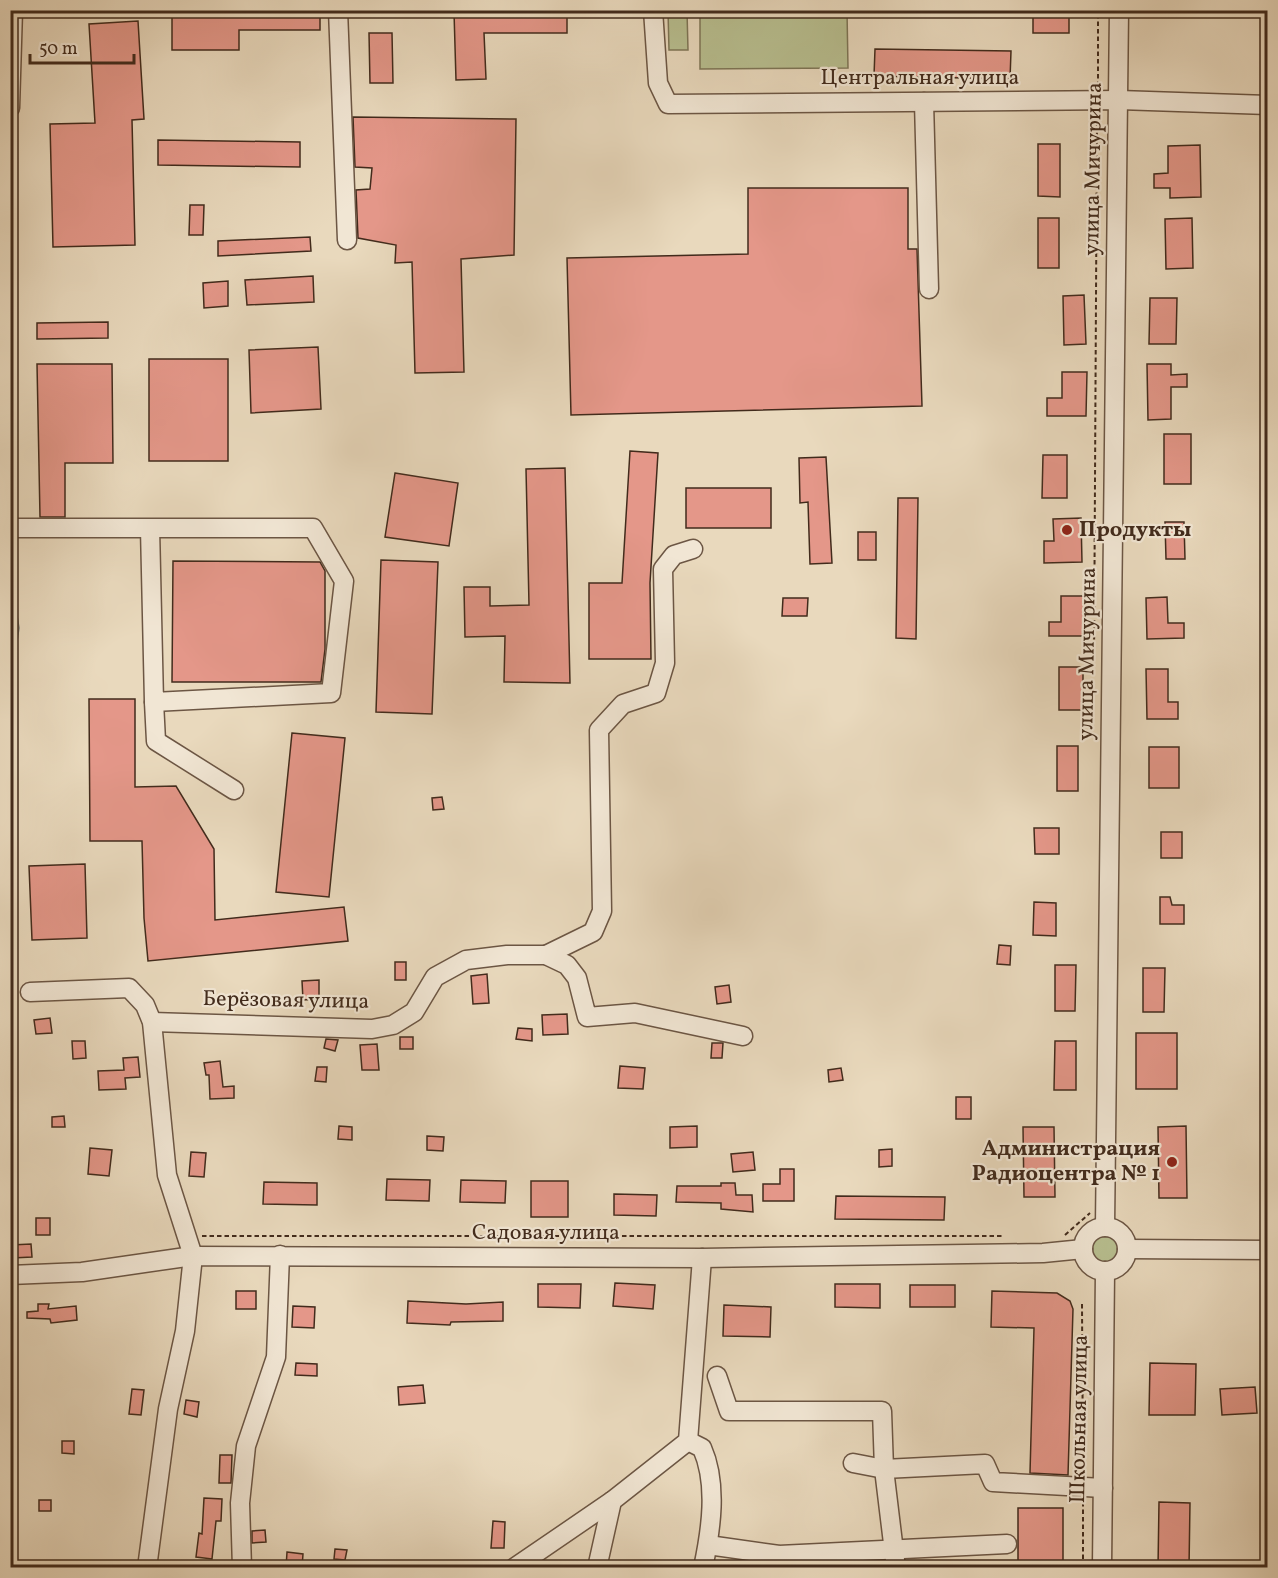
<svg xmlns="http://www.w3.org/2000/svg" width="1278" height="1578" font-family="Vollkorn,serif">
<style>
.green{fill:#b8bf90;stroke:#7d7556;stroke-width:1.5}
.water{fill:#9cb7bb;stroke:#787f7b;stroke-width:1.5}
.building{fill:#e49789;stroke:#422b1c;stroke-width:1.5}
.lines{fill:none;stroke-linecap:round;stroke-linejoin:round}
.minor-casing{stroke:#6c5644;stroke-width:21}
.path{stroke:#422b1c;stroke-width:2;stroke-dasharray:4.5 3;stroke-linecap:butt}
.minor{stroke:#f1e6d4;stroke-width:18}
.poi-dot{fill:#8f2418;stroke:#f1e6d4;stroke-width:2}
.labels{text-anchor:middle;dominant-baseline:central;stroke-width:4.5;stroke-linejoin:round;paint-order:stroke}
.street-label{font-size:22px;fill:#422b1c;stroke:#f1e6d4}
.poi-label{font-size:22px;font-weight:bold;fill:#422b1c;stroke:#f1e6d4;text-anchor:start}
</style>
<rect width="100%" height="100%" fill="#e9d9bd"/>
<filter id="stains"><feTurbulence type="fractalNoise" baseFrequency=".00333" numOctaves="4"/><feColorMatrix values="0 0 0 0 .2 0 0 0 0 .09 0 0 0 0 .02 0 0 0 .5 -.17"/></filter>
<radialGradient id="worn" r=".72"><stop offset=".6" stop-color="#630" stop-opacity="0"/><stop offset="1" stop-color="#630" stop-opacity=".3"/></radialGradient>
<g class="green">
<path d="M 668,11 L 687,11 L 688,50 L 669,50 Z"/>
<path d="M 700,11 L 847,11 L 848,68 L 700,69 Z"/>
<circle cx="1105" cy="1249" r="14"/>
</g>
<path class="water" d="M 11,579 L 19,628 L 11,679 Z"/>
<g class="building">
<path d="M 172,10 L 320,10 L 320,30 L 239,30 L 239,50 L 172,50 Z"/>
<rect x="1033" y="10" width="36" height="23"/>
<path d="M 454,12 L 567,12 L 567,33 L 484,33 L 486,79 L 456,80 Z"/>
<path d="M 138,21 L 144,119 L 132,120 L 135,245 L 53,247 L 50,124 L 95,123 L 89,24 Z"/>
<path d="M 369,33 L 392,33 L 393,83 L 370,83 Z"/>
<path d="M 875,49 L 1011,51 L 1010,79 L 874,76 Z"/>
<path d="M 353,117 L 516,119 L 514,255 L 461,259 L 464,372 L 415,373 L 412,262 L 395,263 L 396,245 L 358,238 L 356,190 L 370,189 L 372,168 L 355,167 Z"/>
<path d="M 158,140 L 300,142 L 300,167 L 158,165 Z"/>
<path d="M 1038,144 L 1060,144 L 1060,197 L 1038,196 Z"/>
<path d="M 1200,145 L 1201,197 L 1170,198 L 1170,188 L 1154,188 L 1154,174 L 1168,173 L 1168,146 Z"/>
<path d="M 748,188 L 908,188 L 908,249 L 917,249 L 922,406 L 571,415 L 567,258 L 748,254 Z"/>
<path d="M 190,205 L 204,205 L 203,235 L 189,235 Z"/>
<rect x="1038" y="218" width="21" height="50"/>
<path d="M 1192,218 L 1193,268 L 1166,269 L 1165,219 Z"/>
<path d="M 310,237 L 311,251 L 218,256 L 218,241 Z"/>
<path d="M 313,276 L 314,302 L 247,305 L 245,280 Z"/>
<path d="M 228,281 L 228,306 L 204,308 L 203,283 Z"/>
<path d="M 1084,295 L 1086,344 L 1064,345 L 1063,296 Z"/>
<path d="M 1150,298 L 1177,298 L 1176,344 L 1149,344 Z"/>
<path d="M 108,322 L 108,338 L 37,339 L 37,323 Z"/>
<path d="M 318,347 L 321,409 L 251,413 L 249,350 Z"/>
<rect x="149" y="359" width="79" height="102"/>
<path d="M 37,364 L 112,364 L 113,463 L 65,463 L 65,517 L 40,517 Z"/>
<path d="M 1147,364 L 1171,364 L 1171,375 L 1187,374 L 1187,387 L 1171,387 L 1171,419 L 1148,420 Z"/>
<path d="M 1062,372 L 1087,372 L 1086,416 L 1047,416 L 1047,398 L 1062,398 Z"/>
<rect x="1164" y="434" width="27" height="50"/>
<path d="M 630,451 L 658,453 L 650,583 L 651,659 L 589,659 L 589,583 L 622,583 Z"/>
<path d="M 1043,455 L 1067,455 L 1067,498 L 1042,498 Z"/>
<path d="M 826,457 L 832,563 L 810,564 L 808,502 L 800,503 L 799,458 Z"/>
<path d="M 565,468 L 570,683 L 504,682 L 505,636 L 465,637 L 464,587 L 490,587 L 490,606 L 529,605 L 526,469 Z"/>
<path d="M 395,473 L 458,483 L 449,546 L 385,537 Z"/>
<rect x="686" y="488" width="85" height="40"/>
<path d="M 898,498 L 918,498 L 916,639 L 896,638 Z"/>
<path d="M 1081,518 L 1082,562 L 1044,563 L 1044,541 L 1054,541 L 1053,519 Z"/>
<path d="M 1165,522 L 1184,522 L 1185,559 L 1166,559 Z"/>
<rect x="858" y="532" width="18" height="28"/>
<path d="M 381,560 L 438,562 L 432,714 L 376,712 Z"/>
<path d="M 173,561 L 320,562 L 325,571 L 325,649 L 321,682 L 172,682 Z"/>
<path d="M 1061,596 L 1084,596 L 1085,636 L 1049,636 L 1049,622 L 1061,622 Z"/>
<path d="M 1167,597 L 1168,623 L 1184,623 L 1184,638 L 1147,639 L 1146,598 Z"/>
<path d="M 783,598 L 808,598 L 807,616 L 782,616 Z"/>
<rect x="1059" y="667" width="24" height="43"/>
<path d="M 1146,669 L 1168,669 L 1168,702 L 1178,702 L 1178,719 L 1147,719 Z"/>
<path d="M 89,699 L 135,699 L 135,787 L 176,786 L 214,849 L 215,920 L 344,907 L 348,941 L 148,961 L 144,918 L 142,841 L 90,841 Z"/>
<path d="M 292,733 L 345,738 L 329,897 L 276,892 Z"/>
<rect x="1057" y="746" width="21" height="45"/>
<rect x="1149" y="747" width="30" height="41"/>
<path d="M 442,797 L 444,809 L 433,810 L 432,798 Z"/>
<path d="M 1034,828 L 1059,828 L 1059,854 L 1035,854 Z"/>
<rect x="1161" y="832" width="21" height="26"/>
<path d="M 85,864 L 87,938 L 32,940 L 29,866 Z"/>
<path d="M 1160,897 L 1170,897 L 1172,905 L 1184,905 L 1184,924 L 1160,924 Z"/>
<path d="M 1034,902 L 1056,903 L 1056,936 L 1033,935 Z"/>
<path d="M 999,945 L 1011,946 L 1010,965 L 997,964 Z"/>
<rect x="395" y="962" width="11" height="18"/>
<path d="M 1055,965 L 1076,965 L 1075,1011 L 1055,1011 Z"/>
<path d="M 1143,968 L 1165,968 L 1164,1012 L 1143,1012 Z"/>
<path d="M 487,974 L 489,1003 L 473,1004 L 471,976 Z"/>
<path d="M 319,980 L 319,999 L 303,1000 L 302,981 Z"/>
<path d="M 729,985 L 731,1002 L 717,1004 L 715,987 Z"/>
<path d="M 567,1014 L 568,1034 L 543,1035 L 542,1015 Z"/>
<path d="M 50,1018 L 52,1033 L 36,1034 L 34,1020 Z"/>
<path d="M 518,1028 L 532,1029 L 532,1041 L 516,1039 Z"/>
<rect x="1136" y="1033" width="41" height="56"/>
<rect x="400" y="1037" width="13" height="12"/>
<path d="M 326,1039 L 338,1040 L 335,1051 L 324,1048 Z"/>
<path d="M 72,1041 L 85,1041 L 86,1058 L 73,1059 Z"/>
<path d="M 1055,1041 L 1076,1041 L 1076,1090 L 1054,1090 Z"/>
<path d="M 712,1043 L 723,1043 L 722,1058 L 711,1058 Z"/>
<path d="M 377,1044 L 379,1070 L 362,1070 L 360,1045 Z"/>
<path d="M 138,1057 L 140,1077 L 125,1078 L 126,1089 L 99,1090 L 98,1071 L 124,1070 L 123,1058 Z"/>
<path d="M 220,1061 L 223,1087 L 234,1086 L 234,1098 L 210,1099 L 209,1075 L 206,1075 L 204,1063 Z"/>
<path d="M 620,1066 L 645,1068 L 643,1089 L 618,1088 Z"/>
<path d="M 317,1067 L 327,1067 L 326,1082 L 315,1081 Z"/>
<path d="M 841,1068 L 843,1080 L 829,1082 L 828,1070 Z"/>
<rect x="956" y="1097" width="15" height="22"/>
<path d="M 64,1116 L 65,1127 L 52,1127 L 52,1117 Z"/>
<path d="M 339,1126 L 352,1127 L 352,1140 L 338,1139 Z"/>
<path d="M 697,1126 L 697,1147 L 670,1148 L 670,1127 Z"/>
<path d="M 1186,1126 L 1187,1198 L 1159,1198 L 1158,1127 Z"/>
<path d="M 1023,1127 L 1054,1127 L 1055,1197 L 1024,1197 Z"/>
<path d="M 427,1136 L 444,1137 L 443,1151 L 427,1150 Z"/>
<path d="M 90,1148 L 112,1150 L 109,1176 L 88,1174 Z"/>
<path d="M 892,1149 L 892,1166 L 879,1167 L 879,1150 Z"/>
<path d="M 191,1152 L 206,1153 L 204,1177 L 189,1176 Z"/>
<path d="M 753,1152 L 755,1170 L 733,1172 L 731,1154 Z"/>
<path d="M 780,1169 L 794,1169 L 794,1201 L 763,1201 L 763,1184 L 780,1184 Z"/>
<path d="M 387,1179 L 430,1180 L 429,1201 L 386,1200 Z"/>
<path d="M 461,1180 L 506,1181 L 505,1203 L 460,1202 Z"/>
<rect x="531" y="1181" width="37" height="36"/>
<path d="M 264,1182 L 317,1183 L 317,1205 L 263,1204 Z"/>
<path d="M 721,1183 L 735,1183 L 736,1195 L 752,1195 L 753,1212 L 721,1209 L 721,1203 L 676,1202 L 677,1186 L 721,1186 Z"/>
<path d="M 614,1194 L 657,1195 L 656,1216 L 614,1215 Z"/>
<path d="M 836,1196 L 945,1197 L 944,1220 L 835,1219 Z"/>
<rect x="36" y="1218" width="14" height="17"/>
<path d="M 31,1244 L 32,1257 L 12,1258 L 11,1245 Z"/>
<path d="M 615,1283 L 655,1285 L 653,1309 L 613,1306 Z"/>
<path d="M 538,1284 L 581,1284 L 580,1308 L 538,1307 Z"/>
<path d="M 835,1284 L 880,1284 L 880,1308 L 835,1307 Z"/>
<rect x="910" y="1285" width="45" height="22"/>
<rect x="236" y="1291" width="20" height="18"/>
<path d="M 992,1291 L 1057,1293 L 1070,1301 L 1073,1309 L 1068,1475 L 1030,1473 L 1034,1328 L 991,1327 Z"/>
<path d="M 408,1301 L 466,1304 L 503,1302 L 503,1321 L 451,1322 L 450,1325 L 407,1323 Z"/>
<path d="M 38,1304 L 49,1304 L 48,1309 L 76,1306 L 77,1320 L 51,1323 L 50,1319 L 27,1318 L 27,1312 L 38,1311 Z"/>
<path d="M 724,1305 L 771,1307 L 770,1337 L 723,1336 Z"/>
<path d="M 293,1306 L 315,1307 L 314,1328 L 292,1327 Z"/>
<path d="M 296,1363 L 317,1364 L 317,1376 L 295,1375 Z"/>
<path d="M 1150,1363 L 1196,1364 L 1195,1415 L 1149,1415 Z"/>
<path d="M 423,1385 L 425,1403 L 399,1405 L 398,1387 Z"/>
<path d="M 1255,1387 L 1257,1413 L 1222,1415 L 1220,1389 Z"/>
<path d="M 132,1389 L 144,1390 L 141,1415 L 129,1414 Z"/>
<path d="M 186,1400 L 199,1402 L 197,1417 L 184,1414 Z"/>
<path d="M 62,1441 L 74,1441 L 74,1454 L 62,1453 Z"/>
<path d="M 220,1455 L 232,1455 L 231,1483 L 219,1483 Z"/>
<path d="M 204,1498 L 222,1499 L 221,1521 L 216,1521 L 212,1559 L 196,1557 L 199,1533 L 202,1534 Z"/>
<rect x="39" y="1500" width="12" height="11"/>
<path d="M 1159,1502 L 1190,1503 L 1189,1568 L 1158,1568 Z"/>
<rect x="1018" y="1508" width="45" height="60"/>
<path d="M 493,1521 L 505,1522 L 504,1548 L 491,1548 Z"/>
<path d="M 265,1530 L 266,1542 L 252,1543 L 252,1531 Z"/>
<path d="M 335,1549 L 347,1550 L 345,1560 L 334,1559 Z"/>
<path d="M 287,1552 L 303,1554 L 302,1568 L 286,1568 Z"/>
</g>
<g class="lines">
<g class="minor-casing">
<g id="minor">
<path d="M 338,10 L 347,240"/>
<path d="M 653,10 L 658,83 L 668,104 L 1119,100 L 1268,105"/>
<path d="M 924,102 L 929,289"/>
<path d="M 10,108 L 13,10"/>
<path d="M 10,528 L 313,528 L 344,581 L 331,693 L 154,702 L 150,528"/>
<path d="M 154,702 L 156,741 L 234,790"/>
<path d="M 546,955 L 593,932 L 602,911 L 599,730 L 623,704 L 656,693 L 665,663 L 663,569 L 674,555 L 693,549"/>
<path d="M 30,992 L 129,988 L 145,1005 L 152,1022 L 167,1175 L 193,1256 L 185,1331 L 168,1409 L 147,1568"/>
<path d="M 152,1022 L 372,1029 L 393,1025 L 414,1012 L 435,977 L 466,960 L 507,955 L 546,955 L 567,965 L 577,978 L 587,1017 L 635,1013 L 743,1036"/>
<path d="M 1105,1227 L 1119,10"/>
<circle cx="1105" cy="1249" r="22"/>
<path d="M 1127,1249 L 1268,1250"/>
<path d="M 10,1275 L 82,1272 L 193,1256 L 702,1258 L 1043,1253 L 1083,1249"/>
<path d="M 717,1376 L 729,1411 L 882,1411 L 884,1469 L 896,1568"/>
<path d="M 688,1441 L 702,1448 C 718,1484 711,1530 703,1568"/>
<path d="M 853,1463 L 884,1469 L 985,1464 L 993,1482 L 1103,1488"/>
<path d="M 708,1545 L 779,1555 L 1007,1544"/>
<path d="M 242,1568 L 240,1503 L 246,1446 L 276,1357 L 280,1255"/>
<path d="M 514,1568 L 612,1501"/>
<path d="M 597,1568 L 612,1501 L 688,1441 L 702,1258"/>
<path d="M 1102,1568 L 1105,1271"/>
</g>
</g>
<g class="path">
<path d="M 1098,86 L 1098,10"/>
<path d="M 1094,662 L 1097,115"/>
<path d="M 1065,1235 L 1090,1213"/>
<path d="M 202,1236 L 1003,1236"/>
<path d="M 1082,1304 L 1083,1473"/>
<path d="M 1083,1502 L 1083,1568"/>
</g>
<use href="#minor" class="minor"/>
</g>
<g class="poi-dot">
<circle cx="1067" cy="530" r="6"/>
<circle cx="1172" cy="1162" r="6"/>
</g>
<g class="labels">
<g class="street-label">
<text x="920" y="78">Центральная улица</text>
<text transform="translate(1094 169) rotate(-89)">улица Мичурина</text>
<text transform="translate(1088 654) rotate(-89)">улица Мичурина</text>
<text transform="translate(286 1001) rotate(1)">Берёзовая улица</text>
<text x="546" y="1233">Садовая улица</text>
<text transform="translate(1080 1419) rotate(-89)">Школьная улица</text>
</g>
<g class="poi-label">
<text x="1079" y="530">Продукты</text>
<text x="1160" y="1149" text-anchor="end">Администрация<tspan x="1160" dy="25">Радиоцентра № 1</tspan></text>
</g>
</g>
<rect width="1278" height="1578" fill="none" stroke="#e9d9bd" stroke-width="36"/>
<rect x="12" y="12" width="1254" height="1554" fill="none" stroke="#422b1c" stroke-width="3"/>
<rect x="18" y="18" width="1242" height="1542" fill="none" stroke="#422b1c" stroke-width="1.5"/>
<path d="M30 54v9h104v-9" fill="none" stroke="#422b1c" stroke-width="3"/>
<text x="39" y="54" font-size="18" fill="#422b1c" stroke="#f1e6d4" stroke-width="4.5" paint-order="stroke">50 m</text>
<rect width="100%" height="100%" filter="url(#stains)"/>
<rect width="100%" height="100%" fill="url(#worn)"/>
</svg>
